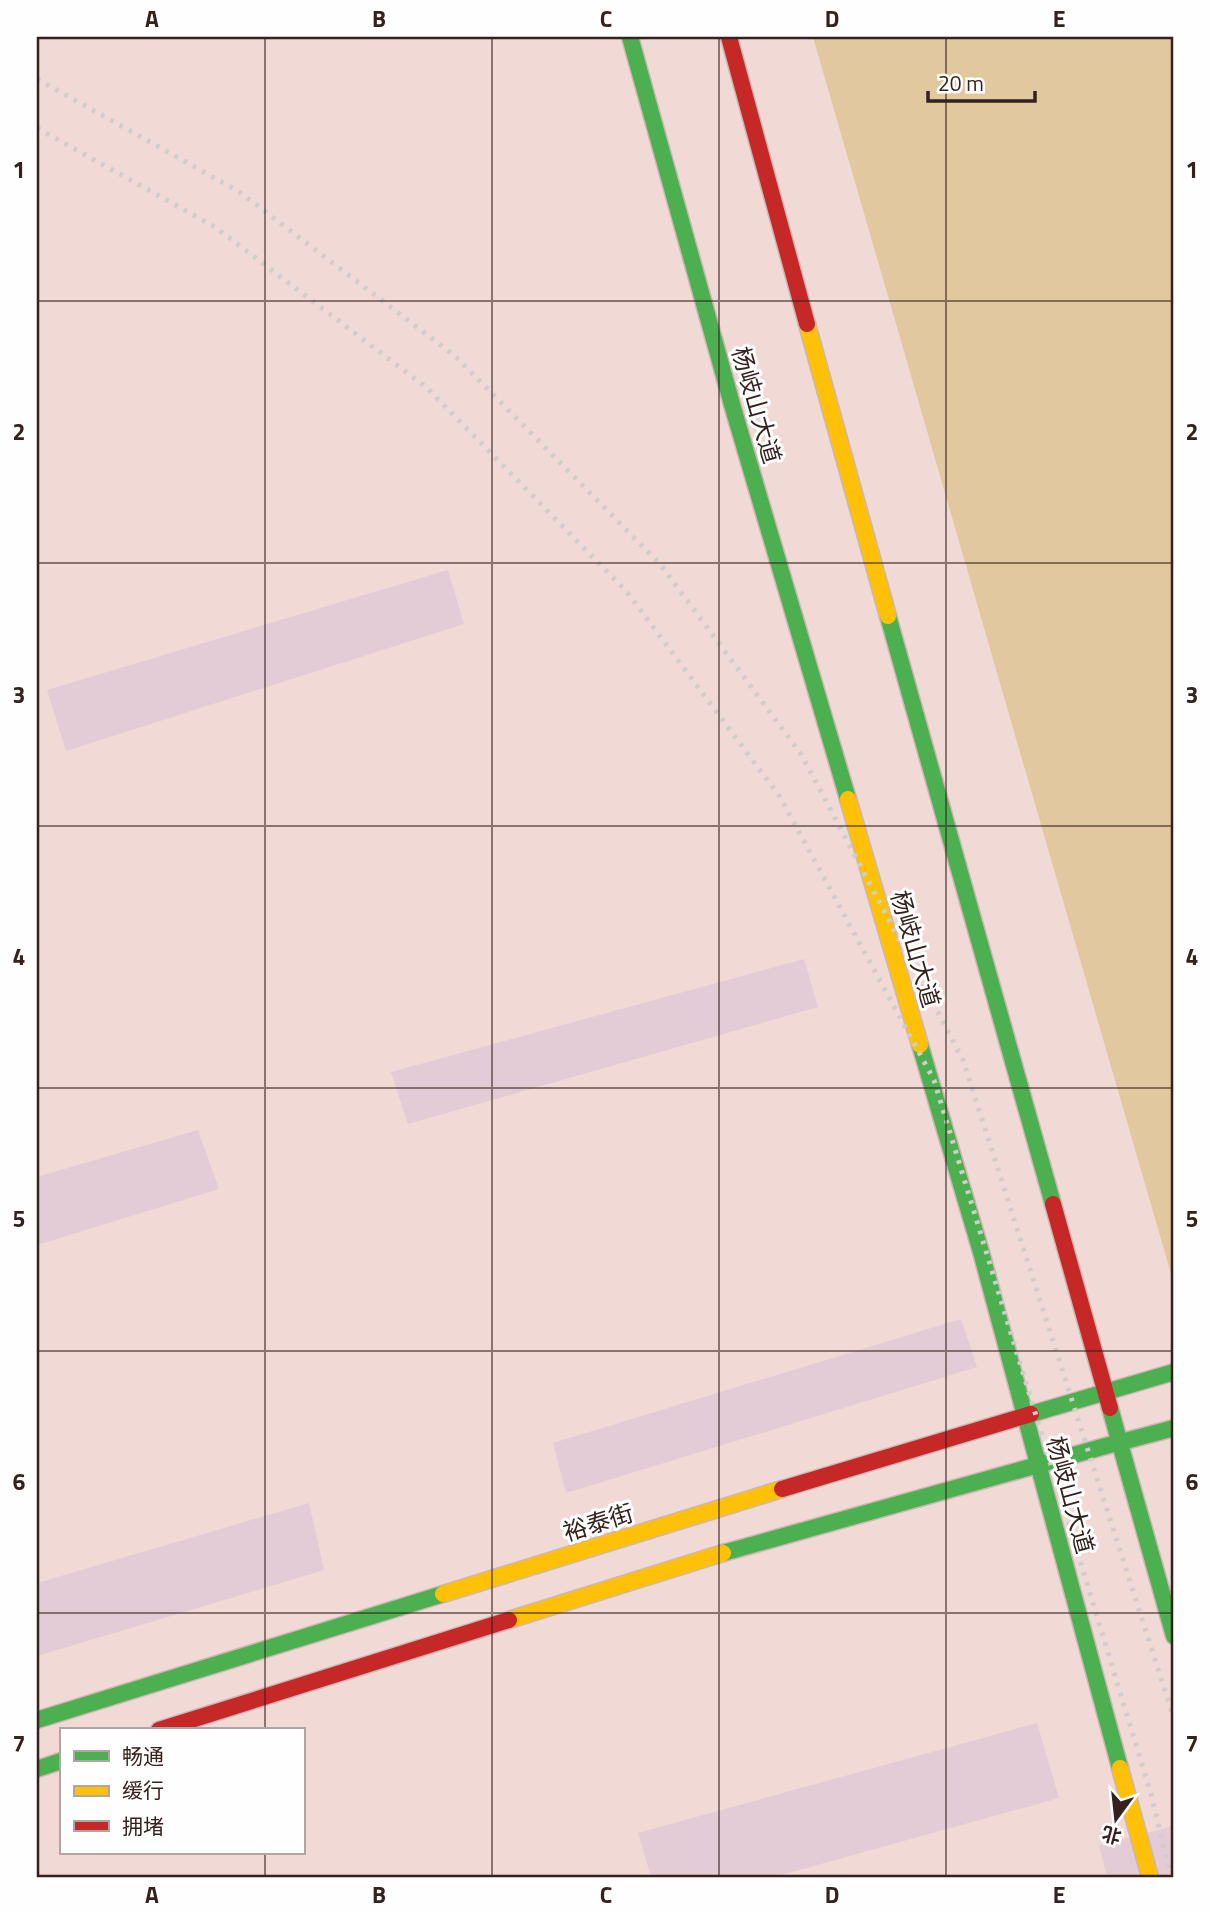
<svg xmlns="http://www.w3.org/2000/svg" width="1211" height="1914" font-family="'Titillium Web','Noto Sans SC',sans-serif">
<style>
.green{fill:#e1c89e}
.building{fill:#e3ccd5}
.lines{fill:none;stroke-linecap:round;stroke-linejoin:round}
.fast-casing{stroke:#ccb7b3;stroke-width:19}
.slow-casing{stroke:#ccb7b3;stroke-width:19}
.jam-casing{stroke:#ccb7b3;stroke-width:19}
.fast{stroke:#4caf50;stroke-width:16}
.slow{stroke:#ffc107;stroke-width:16}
.jam{stroke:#c62828;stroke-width:16}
.rail{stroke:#d3cccc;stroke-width:5;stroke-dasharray:3.5 7;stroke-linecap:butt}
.grid{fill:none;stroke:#35211d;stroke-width:2;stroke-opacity:0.55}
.labels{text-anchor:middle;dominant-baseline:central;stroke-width:6;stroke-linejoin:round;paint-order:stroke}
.street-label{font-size:24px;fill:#35211d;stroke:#fefefe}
.neatline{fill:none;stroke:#35211d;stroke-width:2.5}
.grid-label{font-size:23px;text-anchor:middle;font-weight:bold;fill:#35211d}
</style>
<rect width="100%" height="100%" fill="#f1d9d5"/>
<path class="green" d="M 813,37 L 1174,37 L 1174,1284 Z"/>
<g class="building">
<path d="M 448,570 L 464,624 L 66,751 L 47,690 Z"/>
<path d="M 804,959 L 818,1007 L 408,1124 L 391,1072 Z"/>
<path d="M 198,1130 L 219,1189 L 37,1245 L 37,1177 Z"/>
<path d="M 961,1319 L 977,1367 L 566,1493 L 553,1443 Z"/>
<path d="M 309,1503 L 324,1570 L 37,1656 L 37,1583 Z"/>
<path d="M 1037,1723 L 1059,1798 L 774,1877 L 651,1877 L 638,1833 Z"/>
<path d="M 1174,1826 L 1174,1877 L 1107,1877 L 1099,1845 Z"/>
</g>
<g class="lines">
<g class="fast-casing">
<g id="fast">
<path d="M 630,37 L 733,408 L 848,799"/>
<path d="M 888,616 L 1053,1204"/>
<path d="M 920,1045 L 981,1252 L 1120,1768"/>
<path d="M 1110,1408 L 1174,1636"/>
<path d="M 1031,1414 L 1174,1372"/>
<path d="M 1114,1444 L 1174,1428"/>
<path d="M 723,1553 L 1120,1442"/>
<path d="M 37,1720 L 443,1594"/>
<path d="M 37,1769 L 61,1761"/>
</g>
</g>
<g class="slow-casing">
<g id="slow">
<path d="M 807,324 L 888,616"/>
<path d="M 848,799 L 920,1045"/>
<path d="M 443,1594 L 782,1489"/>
<path d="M 509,1620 L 723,1553"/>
<path d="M 1120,1768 L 1150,1877"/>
</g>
</g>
<g class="jam-casing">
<g id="jam">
<path d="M 729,37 L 807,324"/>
<path d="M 1053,1204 L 1110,1408"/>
<path d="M 782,1489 L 1031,1414"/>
<path d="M 159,1730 L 509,1620"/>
</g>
</g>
<use href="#fast" class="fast"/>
<use href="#slow" class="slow"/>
<use href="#jam" class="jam"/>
<g class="rail">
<path d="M 37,79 L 238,191 L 455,356 L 660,564 L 801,754 L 963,1060 L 1174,1719"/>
<path d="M 37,128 L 215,227 L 427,388 L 627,592 L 780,797 L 934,1080 L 1151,1794 L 1171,1877"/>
</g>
</g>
<path class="grid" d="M 265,37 L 265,1730M 492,37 L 492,1877M 719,37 L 719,1877M 946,37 L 946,1877M 37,301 L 1174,301M 37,563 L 1174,563M 37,826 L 1174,826M 37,1088 L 1174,1088M 37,1351 L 1174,1351M 37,1613 L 1174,1613M 265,1853 L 265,1877"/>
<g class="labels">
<g class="street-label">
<text transform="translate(757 405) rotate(74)">杨岐山大道</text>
<text transform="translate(916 949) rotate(74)">杨岐山大道</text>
<text transform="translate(1071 1495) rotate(75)">杨岐山大道</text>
<text transform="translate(598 1522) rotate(-17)">裕泰街</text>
</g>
</g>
<rect width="1211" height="1914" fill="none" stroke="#fefefe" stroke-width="77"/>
<rect x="60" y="1728" width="245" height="126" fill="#fefefe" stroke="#aea6a4" stroke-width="2"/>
<rect x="74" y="1751" width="35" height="10" fill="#4caf50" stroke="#aea6a4" stroke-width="2"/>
<text x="122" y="1764" font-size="21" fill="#35211d">畅通</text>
<rect x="74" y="1786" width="35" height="10" fill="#ffc107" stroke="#aea6a4" stroke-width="2"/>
<text x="122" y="1798" font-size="21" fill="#35211d">缓行</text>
<rect x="74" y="1821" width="35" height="10" fill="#c62828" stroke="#aea6a4" stroke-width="2"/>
<text x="122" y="1834" font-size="21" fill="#35211d">拥堵</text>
<g transform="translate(1116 1819) rotate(195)" stroke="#fefefe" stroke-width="5" paint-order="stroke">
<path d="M0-5L12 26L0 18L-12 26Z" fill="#35211d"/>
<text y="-10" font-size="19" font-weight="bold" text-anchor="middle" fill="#35211d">北</text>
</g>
<path d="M928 91v10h107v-10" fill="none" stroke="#35211d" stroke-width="3.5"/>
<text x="938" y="91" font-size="21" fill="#35211d" stroke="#fefefe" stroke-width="5" paint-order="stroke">20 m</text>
<rect x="38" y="38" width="1134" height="1838" class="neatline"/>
<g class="grid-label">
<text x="152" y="27">A</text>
<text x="379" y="27">B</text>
<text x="606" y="27">C</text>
<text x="832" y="27">D</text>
<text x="1059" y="27">E</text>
<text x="19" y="178">1</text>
<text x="1192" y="178">1</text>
<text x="19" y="440">2</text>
<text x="1192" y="440">2</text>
<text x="19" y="703">3</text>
<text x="1192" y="703">3</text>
<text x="19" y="965">4</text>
<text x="1192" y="965">4</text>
<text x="19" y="1227">5</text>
<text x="1192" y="1227">5</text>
<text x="19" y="1490">6</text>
<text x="1192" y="1490">6</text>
<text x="19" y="1752">7</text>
<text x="1192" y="1752">7</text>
<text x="152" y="1903">A</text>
<text x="379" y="1903">B</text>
<text x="606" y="1903">C</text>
<text x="832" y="1903">D</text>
<text x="1059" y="1903">E</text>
</g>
</svg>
